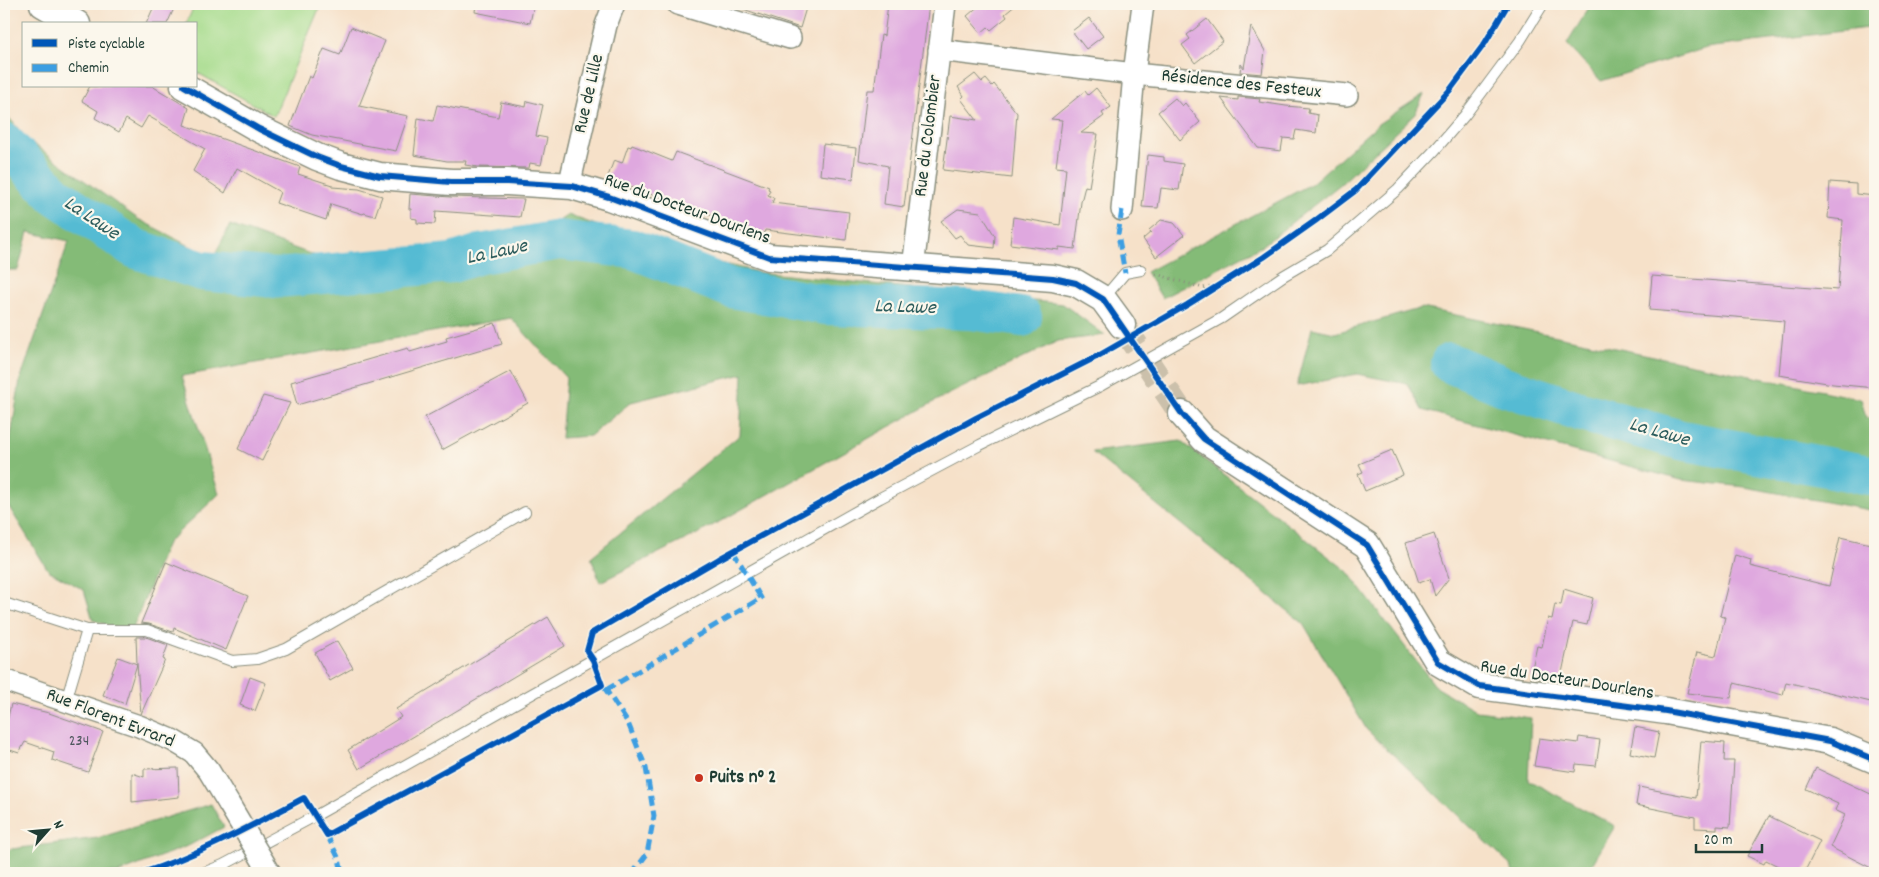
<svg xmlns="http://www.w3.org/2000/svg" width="1879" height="877" font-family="Dekko,sans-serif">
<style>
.green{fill:#a5db8b;stroke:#628c60}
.forest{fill:#84bb77;stroke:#527c56}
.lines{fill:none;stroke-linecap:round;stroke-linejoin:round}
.river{stroke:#55bbd3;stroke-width:40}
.building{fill:#dfa8df}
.tertiary-tunnel{stroke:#cbc0ab;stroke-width:26;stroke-dasharray:26 13;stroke-linecap:butt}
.service-casing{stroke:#8a8f7e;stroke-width:12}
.minor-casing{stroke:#8a8f7e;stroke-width:24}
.tertiary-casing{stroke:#8a8f7e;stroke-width:29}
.path{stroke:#8a8f7e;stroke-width:3;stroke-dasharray:1 4;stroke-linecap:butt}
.service{stroke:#fff;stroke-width:10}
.minor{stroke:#fff;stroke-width:21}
.tertiary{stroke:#fff;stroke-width:26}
.minor-bridge-casing{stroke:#8a8f7e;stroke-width:24;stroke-linecap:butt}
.minor-bridge{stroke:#fff;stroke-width:21}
.quiet{stroke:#3c9ee2;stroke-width:5;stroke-dasharray:10 5;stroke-linecap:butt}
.cycleway-casing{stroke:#fbf7ec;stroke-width:9}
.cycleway{stroke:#0057b8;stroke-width:6}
.poi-dot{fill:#c8321e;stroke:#fbf7ec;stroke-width:2}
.labels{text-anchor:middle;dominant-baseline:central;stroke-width:4.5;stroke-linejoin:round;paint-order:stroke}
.number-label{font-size:16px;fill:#4f585f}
.street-label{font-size:19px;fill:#1f3d34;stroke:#fbf7ec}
.poi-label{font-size:19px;font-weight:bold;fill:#1f3d34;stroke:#fbf7ec;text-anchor:start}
.water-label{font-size:20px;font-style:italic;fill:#2c5c5c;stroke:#fbf7ec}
</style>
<rect width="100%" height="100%" fill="#fbf7ec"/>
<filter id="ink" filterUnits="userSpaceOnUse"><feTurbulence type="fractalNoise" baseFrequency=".02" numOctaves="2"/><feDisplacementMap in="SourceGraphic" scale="10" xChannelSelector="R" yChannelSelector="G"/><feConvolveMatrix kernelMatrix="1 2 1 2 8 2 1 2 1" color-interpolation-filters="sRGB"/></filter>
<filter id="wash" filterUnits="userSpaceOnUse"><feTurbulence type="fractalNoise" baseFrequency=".0096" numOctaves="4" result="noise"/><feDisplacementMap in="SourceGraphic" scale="20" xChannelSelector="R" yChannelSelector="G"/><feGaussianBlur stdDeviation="1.12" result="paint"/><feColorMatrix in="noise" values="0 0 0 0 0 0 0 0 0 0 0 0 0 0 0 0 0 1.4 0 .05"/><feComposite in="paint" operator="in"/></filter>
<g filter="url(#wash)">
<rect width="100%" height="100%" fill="#f6e1c9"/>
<path class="green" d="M 195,4 L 321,4 L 274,116 L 196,72 L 196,24 L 186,24 Z"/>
<g class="forest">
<path d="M 1591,4 L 1875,4 L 1875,27 L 1706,48 L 1601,81 L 1567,44 Z"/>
<path d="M 1424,94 L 1415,114 L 1342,183 L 1262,246 L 1162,298 L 1146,272 L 1311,184 L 1378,124 Z"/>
<path d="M 4,112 L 28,140 L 138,219 L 213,258 L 230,225 L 330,261 L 472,277 L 568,215 L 666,250 L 758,272 L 1063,304 L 1105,335 L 1058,341 L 939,399 L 701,532 L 600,582 L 591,557 L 740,435 L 743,374 L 631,402 L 590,436 L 561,438 L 566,378 L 511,318 L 182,376 L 219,494 L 167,543 L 131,633 L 93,620 L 84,590 L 48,570 L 4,499 L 4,480 L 20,380 L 69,241 L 28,232 L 18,270 L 4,270 Z"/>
<path d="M 1422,308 L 1861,399 L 1866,418 L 1875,418 L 1875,511 L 1745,487 L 1681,480 L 1422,410 L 1408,384 L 1357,374 L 1297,386 L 1312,328 L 1335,333 Z"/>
<path d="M 1181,441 L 1347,571 L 1436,687 L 1477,711 L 1531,718 L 1528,780 L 1615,826 L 1587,873 L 1513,873 L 1511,865 L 1367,730 L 1303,623 L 1092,452 Z"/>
<path d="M 211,804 L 224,827 L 190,845 L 118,873 L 4,873 L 4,850 L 98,838 Z"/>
</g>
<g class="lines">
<g class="river">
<path d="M 4,142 L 55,195 L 134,248 L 202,271 L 276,278 L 452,263 L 480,254 L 559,240 L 633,249 L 731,288 L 826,305 L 970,310 L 1022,317"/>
<path d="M 1450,363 L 1504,386 L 1579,411 L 1681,440 L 1875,476"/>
</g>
</g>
<g id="blocks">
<g class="building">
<path d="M 155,4 L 176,4 L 167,24 L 146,24 Z"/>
<path d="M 476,4 L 534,4 L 530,23 L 475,12 Z"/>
<path d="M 738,4 L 797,4 L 806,8 L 800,28 L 737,7 Z"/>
<path d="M 888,4 L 929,4 L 904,207 L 884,204 L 888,166 L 859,160 L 867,90 L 874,90 L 881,35 L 884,36 Z"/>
<path d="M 981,4 L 1017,4 L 1005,14 L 1007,17 L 991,30 L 988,27 L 981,33 L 967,16 Z"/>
<path d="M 1089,18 L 1103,36 L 1086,49 L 1072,31 Z"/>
<path d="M 1207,19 L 1223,41 L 1195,63 L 1182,45 L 1190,39 L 1187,35 Z"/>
<path d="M 1251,26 L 1265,51 L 1262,74 L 1240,72 L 1241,64 L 1244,68 Z"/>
<path d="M 351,27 L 385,41 L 359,106 L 408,116 L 396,151 L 312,135 L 290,126 L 309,76 L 312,78 L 324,49 L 340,55 Z"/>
<path d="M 975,74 L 982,82 L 986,79 L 992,86 L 994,84 L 1017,113 L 1012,178 L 943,170 L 950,116 L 977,120 L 961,99 L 964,96 L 958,87 Z"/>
<path d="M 90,86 L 152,86 L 189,108 L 184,125 L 300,167 L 298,174 L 332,185 L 332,187 L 359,189 L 382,196 L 375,216 L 364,213 L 363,214 L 331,204 L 326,220 L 276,203 L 280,192 L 237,168 L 225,193 L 193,171 L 205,149 L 148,116 L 141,128 L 126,119 L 119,132 L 95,118 L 98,111 L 82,101 Z"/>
<path d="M 1096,88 L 1111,107 L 1102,113 L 1104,116 L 1081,133 L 1098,134 L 1089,187 L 1085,186 L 1081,202 L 1075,249 L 1059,247 L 1059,250 L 1010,244 L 1013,217 L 1060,225 L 1066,168 L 1056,167 L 1062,120 L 1051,119 L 1085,91 L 1088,95 Z"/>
<path d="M 1238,97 L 1260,99 L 1259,102 L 1286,106 L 1309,108 L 1308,113 L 1318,115 L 1316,133 L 1296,130 L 1294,139 L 1283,138 L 1281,151 L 1258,148 L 1221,98 L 1238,100 Z"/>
<path d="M 1175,98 L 1182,106 L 1185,103 L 1200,122 L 1180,140 L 1158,112 Z"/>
<path d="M 527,101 L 543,105 L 536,136 L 547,138 L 541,165 L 530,163 L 529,168 L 478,167 L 465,165 L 466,161 L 447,161 L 414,155 L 418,118 L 433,121 L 437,105 L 498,117 L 501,102 L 526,107 Z"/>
<path d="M 823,144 L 856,148 L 853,179 L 820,175 Z"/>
<path d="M 632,145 L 672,161 L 676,152 L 769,187 L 768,189 L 770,190 L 768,195 L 774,198 L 772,203 L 849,212 L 846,240 L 765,230 L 764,234 L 607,179 L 614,160 L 622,163 L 628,146 L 631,147 Z"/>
<path d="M 1148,155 L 1164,157 L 1164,161 L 1183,164 L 1179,190 L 1161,188 L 1158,208 L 1142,207 Z"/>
<path d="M 1830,182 L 1856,184 L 1856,194 L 1875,196 L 1875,388 L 1833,384 L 1779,375 L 1784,321 L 1649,310 L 1652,276 L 1838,290 L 1843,220 L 1828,218 Z"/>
<path d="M 410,194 L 450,197 L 524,199 L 520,217 L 436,211 L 435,224 L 417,223 L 417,219 L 411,218 L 411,209 L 409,209 Z"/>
<path d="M 958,209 L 980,212 L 995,236 L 994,248 L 968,245 L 960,235 L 955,238 L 941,221 Z"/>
<path d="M 1161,220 L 1174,223 L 1184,235 L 1156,257 L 1143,239 L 1151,232 L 1149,230 Z"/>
<path d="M 495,323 L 502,344 L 297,405 L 291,382 L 408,348 L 410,352 L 447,341 L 446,337 Z"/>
<path d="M 511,371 L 528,403 L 442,450 L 425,417 Z"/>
<path d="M 263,396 L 290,403 L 262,461 L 238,449 Z"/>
<path d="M 1392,450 L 1403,475 L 1365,491 L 1358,474 L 1363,472 L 1359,464 Z"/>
<path d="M 1434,534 L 1449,578 L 1435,596 L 1430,579 L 1419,583 L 1406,543 Z"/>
<path d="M 1840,537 L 1875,545 L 1875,703 L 1786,682 L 1783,695 L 1734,683 L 1731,698 L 1687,693 L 1697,652 L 1716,656 L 1725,617 L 1720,616 L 1735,555 L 1751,560 L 1750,566 L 1829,586 Z"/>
<path d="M 166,562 L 248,596 L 226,650 L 174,628 L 173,632 L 149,624 L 141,623 Z"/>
<path d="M 1564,589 L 1593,598 L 1587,625 L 1573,622 L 1560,682 L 1530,677 L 1537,646 L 1542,647 L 1548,618 L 1552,619 L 1555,604 L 1561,605 Z"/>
<path d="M 548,617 L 565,646 L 359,769 L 348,750 L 401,717 L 396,709 Z"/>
<path d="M 136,637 L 146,637 L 168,645 L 163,659 L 165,660 L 141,714 L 137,664 L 125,704 L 103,695 L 118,657 L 137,664 Z"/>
<path d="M 337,641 L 353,668 L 330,681 L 315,653 Z"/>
<path d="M 250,677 L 266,683 L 255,711 L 240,705 Z"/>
<path d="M 11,704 L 49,713 L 103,732 L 88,772 L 52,760 L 54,752 L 25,742 L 19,753 L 4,748 L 4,734 Z"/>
<path d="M 1635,727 L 1659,732 L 1654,758 L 1630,753 Z"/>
<path d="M 1579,737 L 1600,740 L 1596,766 L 1576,764 L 1575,772 L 1534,766 L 1539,738 L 1578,743 Z"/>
<path d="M 1701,741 L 1725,743 L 1724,761 L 1734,761 L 1730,827 L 1717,826 L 1717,829 L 1695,828 L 1695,817 L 1636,805 L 1639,787 L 1696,798 Z"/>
<path d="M 178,768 L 179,797 L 132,802 L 132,773 L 144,777 L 144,769 Z"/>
<path d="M 1816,768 L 1875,796 L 1875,870 L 1830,847 L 1845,815 L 1835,810 L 1838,804 L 1806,789 Z"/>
<path d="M 1769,816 L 1820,841 L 1804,873 L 1792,873 L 1766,860 L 1764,864 L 1747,856 Z"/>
</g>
</g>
</g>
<g filter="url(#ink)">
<use href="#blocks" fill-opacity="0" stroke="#8a8f7e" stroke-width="1"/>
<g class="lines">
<path class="tertiary-tunnel" d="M 1122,325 L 1182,414"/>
<g class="service-casing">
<g id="service">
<path d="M 1103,299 L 1125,273 L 1141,270"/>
<path d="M 4,603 L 87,630 L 66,701"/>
<path d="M 87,630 L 147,630 L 232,661 L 257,659 L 286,649 L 525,512"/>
<path d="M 203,873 L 223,865 L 315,816 L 880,498 L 980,445 L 1102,385 L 1222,318 L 1283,276 L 1327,250 L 1398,189 L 1435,150 L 1465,115 L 1520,41 L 1543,4"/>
</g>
</g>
<g class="minor-casing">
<g id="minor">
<path d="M 678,4 L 790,38"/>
<path d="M 939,50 L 1134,74 L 1347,95"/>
<path d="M 572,186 L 572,173 L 606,25 L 614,4"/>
<path d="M 1122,210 L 1134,74 L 1143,4"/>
<path d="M 913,268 L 945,4"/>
<path d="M 4,680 L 139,726 L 172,740 L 194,753 L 209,771 L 229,804"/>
</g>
</g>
<g class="tertiary-casing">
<g id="tertiary">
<path d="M 43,4 L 77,24"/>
<path d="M 184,86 L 259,129 L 317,157 L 341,166 L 380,176 L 451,182 L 507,182 L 572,186 L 609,197 L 769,257 L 1053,278 L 1076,283 L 1103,299 L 1122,325"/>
<path d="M 1182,414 L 1204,439 L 1367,545 L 1438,662 L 1479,686 L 1666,711 L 1830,741 L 1875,760"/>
</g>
</g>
<path class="path" d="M 1156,274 L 1203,288 L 1223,283"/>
<use href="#service" class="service"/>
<use href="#minor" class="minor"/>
<use href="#tertiary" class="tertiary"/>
<g class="minor-bridge-casing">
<path id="minor-bridge" d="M 229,804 L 270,873"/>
</g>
<use href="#minor-bridge" class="minor-bridge"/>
<g class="quiet">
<path d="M 1122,210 L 1118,235 L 1125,273"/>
<path d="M 604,687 L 628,723 L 646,768 L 654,816 L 647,854 L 633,873"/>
<path d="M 606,690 L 761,598 L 733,551"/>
<path d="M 327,835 L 339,859 L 342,873"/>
</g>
<g class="cycleway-casing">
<g id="cycleway">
<path d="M 184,86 L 259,129 L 317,157 L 341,166 L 380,176 L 451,182 L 507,182 L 572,186 L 609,197 L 769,257 L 1053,278 L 1076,283 L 1103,299 L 1182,414 L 1204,439 L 1367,545 L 1438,662 L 1479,686 L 1666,711 L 1830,741 L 1875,760"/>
<path d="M 142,873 C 199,855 251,826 304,798 L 327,835 L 602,685 L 593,660 L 587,651 L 592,633 L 719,559 L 976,418 L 1098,356 L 1187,305 L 1264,257 L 1315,221 L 1356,190 L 1450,90 L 1485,43 L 1508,4"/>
</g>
</g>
<use href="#cycleway" class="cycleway"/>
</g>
</g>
<circle class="poi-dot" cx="699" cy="778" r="5"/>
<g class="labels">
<g class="number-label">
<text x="79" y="741">234</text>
</g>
<g class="street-label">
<text transform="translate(1241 85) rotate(6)">Résidence des Festeux</text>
<text transform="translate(590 94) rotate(-77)">Rue de Lille</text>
<text transform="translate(929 136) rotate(-83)">Rue du Colombier</text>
<text transform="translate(687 210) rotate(20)">Rue du Docteur Dourlens</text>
<text transform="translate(1567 681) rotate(9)">Rue du Docteur Dourlens</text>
<text transform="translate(110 719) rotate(21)">Rue Florent Evrard</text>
</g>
<g class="poi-label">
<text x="709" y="778">Puits n° 2</text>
</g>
<g class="water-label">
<text transform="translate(91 219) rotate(34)">La Lawe</text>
<text transform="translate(497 253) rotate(-12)">La Lawe</text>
<text transform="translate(905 308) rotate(2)">La Lawe</text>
<text transform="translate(1659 433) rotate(16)">La Lawe</text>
</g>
</g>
<rect width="1879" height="877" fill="none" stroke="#fbf7ec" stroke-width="20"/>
<rect x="22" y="22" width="175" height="65" fill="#fbf7ec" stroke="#a3ada2"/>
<rect x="32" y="39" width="25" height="8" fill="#0057b8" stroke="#a3ada2"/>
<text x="68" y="48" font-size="15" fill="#1f3d34">Piste cyclable</text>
<rect x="32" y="64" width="25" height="8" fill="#3c9ee2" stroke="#a3ada2"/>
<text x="68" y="72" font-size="15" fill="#1f3d34">Chemin</text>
<g transform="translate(48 830) rotate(63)" stroke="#fbf7ec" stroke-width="4" paint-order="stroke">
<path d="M0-4L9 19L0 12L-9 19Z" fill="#1f3d34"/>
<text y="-8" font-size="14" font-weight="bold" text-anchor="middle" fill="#1f3d34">N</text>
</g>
<path d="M1696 844v8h66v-8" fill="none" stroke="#1f3d34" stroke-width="2.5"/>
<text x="1704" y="844" font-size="15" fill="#1f3d34" stroke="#fbf7ec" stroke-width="4" paint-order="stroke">20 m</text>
</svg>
